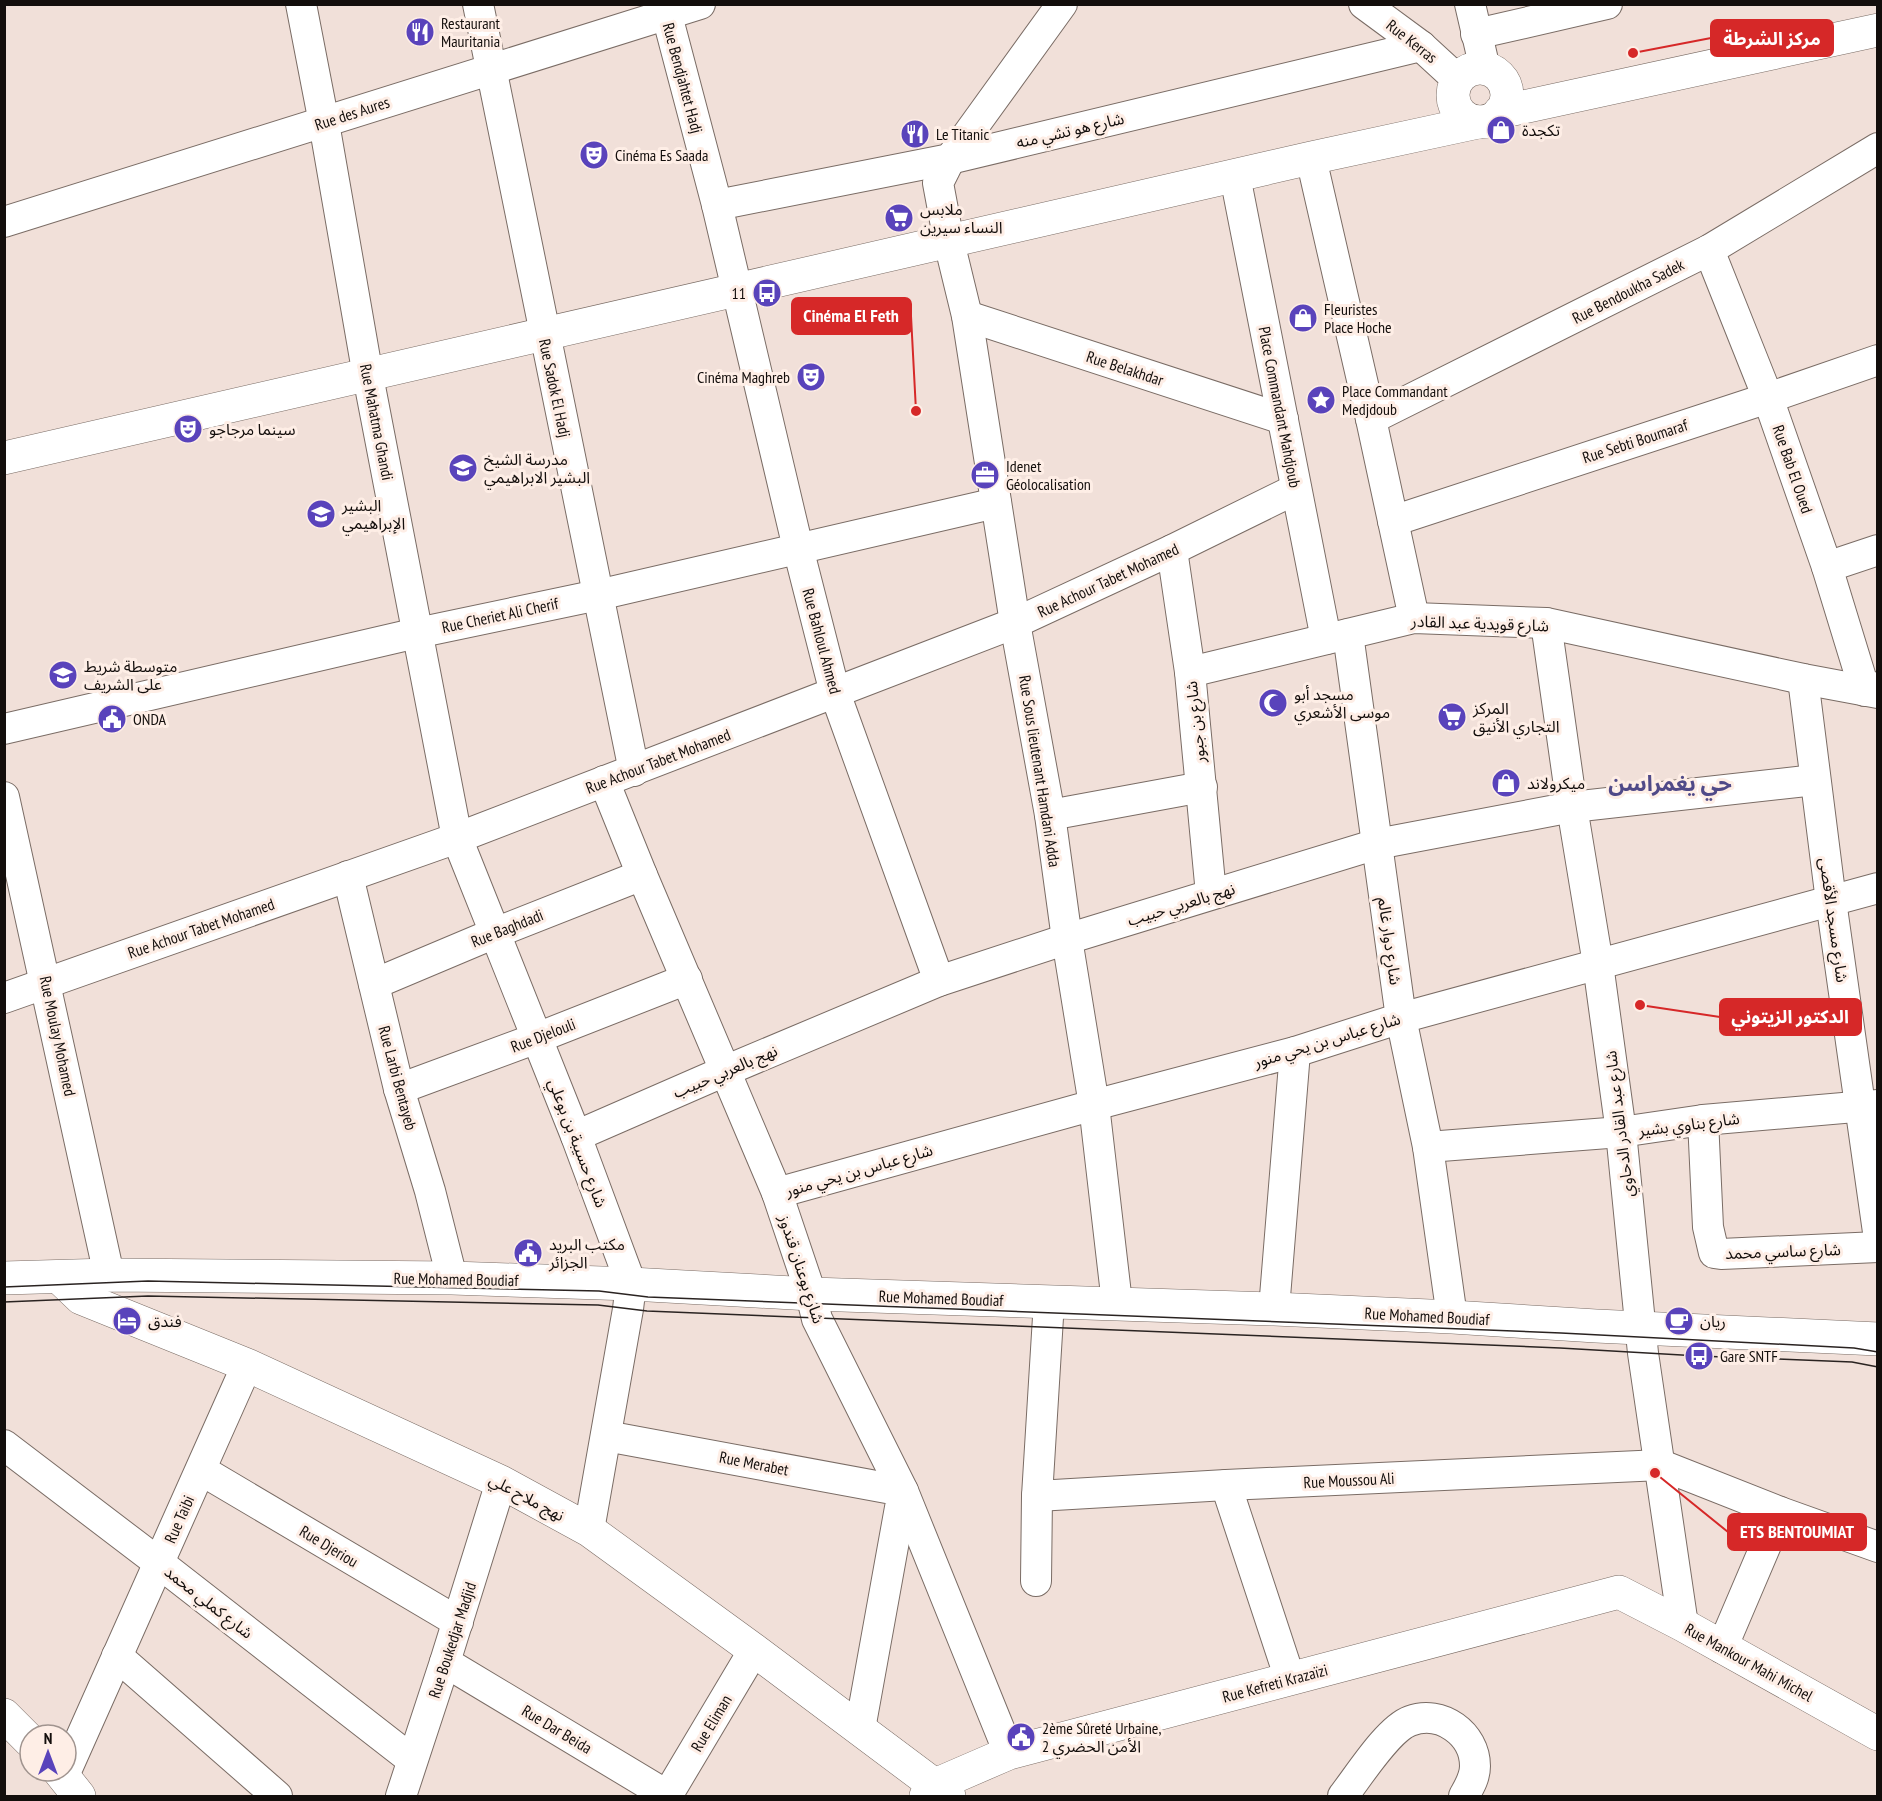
<svg xmlns="http://www.w3.org/2000/svg" width="1882" height="1801" font-family="'PT Sans Narrow','Noto Sans Arabic',sans-serif">
<style>
.lines{fill:none;stroke-linecap:round;stroke-linejoin:round}
.street-casing{stroke:#7a6c65;stroke-width:32}
.secondary-casing{stroke:#7a6c65;stroke-width:34}
.street{stroke:#fff;stroke-width:30}
.secondary{stroke:#fff;stroke-width:33}
.tram{stroke:#2a2321;stroke-width:1.5}
.labels{text-anchor:middle;dominant-baseline:central;stroke-width:6;stroke-linejoin:round;paint-order:stroke}
.poi-label{font-size:16px;fill:#130e0c;stroke:#feeee6;text-anchor:start}
.street-label{font-size:16px;fill:#130e0c;stroke:#feeee6}
.district-label{font-size:22px;font-weight:bold;fill:#504a88;stroke:#feeee6}
.leader{fill:none;stroke:#d62828;stroke-width:2}
.callout-dot{fill:#d62828;stroke:#feeee6;stroke-width:2}
.callout{fill:#d62828;stroke:#d62828;stroke-width:2}
.callout-label{font-size:18px;text-anchor:middle;font-weight:bold;fill:#fff}
</style>
<rect width="100%" height="100%" fill="#f1e0d9"/>
<g class="lines">
<g class="street-casing">
<g id="street">
<path d="M 301,4 L 324,123 L 368,376 L 457,838 L 576,1136 L 631,1284 L 628,1309 L 589,1530"/>
<path d="M 478,4 L 634,771"/>
<path d="M 664,4 L 717,205 L 798,548 L 835,693 L 939,981"/>
<path d="M 1062,4 L 950,159 L 938,183 L 949,242 L 967,316 L 1015,623 L 1050,815 L 1067,939 L 1094,1105 L 1117,1303"/>
<path d="M 1364,4 L 1421,46 L 1458,80"/>
<path d="M 1470,4 L 1485,69"/>
<path d="M 1476,34 L 1607,4"/>
<path d="M 1311,158 L 1371,419 L 1414,618"/>
<path d="M 1235,176 L 1326,639"/>
<path d="M 717,205 L 950,159 L 1421,46"/>
<path d="M 4,222 L 700,4"/>
<path d="M 1709,250 L 1768,398 L 1827,567 L 1865,691 L 1878,687"/>
<path d="M 967,316 L 1283,419"/>
<path d="M 1371,419 L 1709,250 L 1878,148"/>
<path d="M 1393,521 L 1768,398 L 1878,360"/>
<path d="M 1172,550 L 1190,672 L 1211,894"/>
<path d="M 1827,567 L 1878,550"/>
<path d="M 1546,623 L 1572,807 L 1598,964 L 1621,1132 L 1643,1353 L 1683,1625"/>
<path d="M 1348,634 L 1401,1018 L 1428,1147 L 1452,1317"/>
<path d="M 1190,672 L 1414,618 L 1546,623 L 1803,679 L 1878,693"/>
<path d="M 1803,679 L 1831,901 L 1878,1232"/>
<path d="M 4,729 L 417,633 L 598,595 L 996,503"/>
<path d="M 604,781 L 642,875 L 777,1193 L 811,1294 L 817,1319 L 903,1491 L 1009,1753"/>
<path d="M 4,797 L 109,1275"/>
<path d="M 1050,815 L 1202,787"/>
<path d="M 348,876 L 399,1089 L 430,1191 L 452,1278"/>
<path d="M 374,984 L 495,933 L 642,875"/>
<path d="M 4,998 L 457,838 L 1015,623 L 1172,550 L 1296,489"/>
<path d="M 399,1089 L 537,1038 L 687,979"/>
<path d="M 1703,1120 L 1708,1227 L 1714,1253 L 1721,1254 L 1878,1247"/>
<path d="M 576,1136 L 725,1071 L 939,981 L 1067,939 L 1377,844 L 1572,807 L 1815,780"/>
<path d="M 1428,1147 L 1621,1132 L 1703,1120 L 1878,1105"/>
<path d="M 777,1193 L 1094,1105 L 1295,1052 L 1401,1018 L 1878,888"/>
<path d="M 1274,1309 L 1295,1052"/>
<path d="M 606,1436 L 903,1491 L 860,1729"/>
<path d="M 4,1445 L 159,1563 L 412,1760"/>
<path d="M 201,1470 L 458,1622"/>
<path d="M 1226,1485 L 1290,1679"/>
<path d="M 1037,1496 L 1226,1485 L 1661,1465 L 1780,1512 L 1878,1547"/>
<path d="M 1036,1581 L 1037,1496 L 1049,1301"/>
<path d="M 1722,1648 L 1780,1512"/>
<path d="M 117,1656 L 277,1796"/>
<path d="M 445,1662 L 668,1796"/>
<path d="M 66,1771 L 247,1365"/>
<path d="M 401,1796 L 445,1662 L 501,1482"/>
<path d="M 667,1796 L 754,1650"/>
<path d="M 1343,1796 C 1358,1777 1388,1729 1410,1721 C 1441,1709 1475,1734 1475,1766 C 1475,1778 1469,1787 1464,1796"/>
</g>
</g>
<g class="secondary-casing">
<g id="secondary">
<circle cx="1480" cy="95" r="27"/>
<path d="M 1500,112 L 1878,30"/>
<path d="M 4,458 L 1311,158 L 1478,122"/>
<path d="M 4,1278 L 109,1275 L 452,1278 L 631,1284 L 811,1294 L 1274,1309 L 1452,1317 L 1596,1326 L 1878,1339"/>
<path d="M 60,1278 L 81,1298 L 247,1365 L 501,1482 L 589,1530 L 754,1650 L 949,1796"/>
<path d="M 4,1715 L 30,1741"/>
<path d="M 59,1771 L 79,1796"/>
<path d="M 926,1796 L 935,1785 L 1009,1753 L 1619,1592 L 1683,1625 L 1878,1734"/>
</g>
</g>
<use href="#street" class="street"/>
<use href="#secondary" class="secondary"/>
<g class="tram">
<path d="M 4,1287 L 148,1281 L 599,1291 L 648,1297 L 1561,1333 L 1854,1348 L 1878,1352"/>
<path d="M 4,1302 L 148,1296 L 598,1305 L 647,1311 L 1560,1348 L 1699,1356 L 1852,1362 L 1878,1367"/>
</g>
</g>
<defs>
<g id="restaurant-disc" transform="scale(1.5)"><circle r="9.5" fill="#5943bb" stroke="#feeee6"/><path d="M-5-6h1v4h1v-4h1v4h1v-4h1v5L-1.5 .5V6h-2V.5L-5-1ZM5-6V6H3V1.5H1.5Q1.5-4 5-6Z" fill="#fff"/></g>
<g id="shop-disc" transform="scale(1.5)"><circle r="9.5" fill="#5943bb" stroke="#feeee6"/><path d="M-5-2.5h2.3a2.7 3.5 0 0 1 5.4 0H5L5.5 6h-11ZM-1.5-2.5h3a1.5 2.3 0 0 0-3 0Z" fill="#fff"/></g>
<g id="theatre-disc" transform="scale(1.5)"><circle r="9.5" fill="#5943bb" stroke="#feeee6"/><path d="M-5-5.5Q0-4 5-5.5V0Q5 5 0 6Q-5 5-5 0ZM-3.3-2.5H-1v1.5H-3.3ZM1-2.5H3.3v1.5H1ZM-2.8 1Q0 5.5 2.8 1Z" fill="#fff"/></g>
<g id="supermarket-disc" transform="scale(1.5)"><circle r="9.5" fill="#5943bb" stroke="#feeee6"/><path d="M-6-5.5h2.5l.6 2H6L4.5 2H-2.5L-4.4-4H-6ZM-1.5 3.2a1.3 1.3 0 1 0 .1 0ZM3 3.2a1.3 1.3 0 1 0 .1 0Z" fill="#fff"/></g>
<g id="bus-disc" transform="scale(1.5)"><circle r="9.5" fill="#5943bb" stroke="#feeee6"/><path d="M-5-6H5V4H4V6H2V4H-2V6H-4V4H-5ZM-3.5-4V0h7V-4ZM-3.5 1.2v1.5H-2V1.2ZM2 1.2v1.5H3.5V1.2Z" fill="#fff"/></g>
<g id="sight-disc" transform="scale(1.5)"><circle r="9.5" fill="#5943bb" stroke="#feeee6"/><path d="M0-6L1.8-2.2L6-1.7L2.9 1.2L3.7 5.4L0 3.3L-3.7 5.4L-2.9 1.2L-6-1.7L-1.8-2.2Z" fill="#fff"/></g>
<g id="school-disc" transform="scale(1.5)"><circle r="9.5" fill="#5943bb" stroke="#feeee6"/><path d="M0-5L7-2L0 1L-7-2ZM-4 1L0 2.5L4 1V4Q0 6-4 4Z" fill="#fff"/></g>
<g id="office-disc" transform="scale(1.5)"><circle r="9.5" fill="#5943bb" stroke="#feeee6"/><path d="M-6-3h4V-5.5h4V-3h4V5H-6ZM-1-4.5V-3h2v-1.5ZM-6 0V1H6V0Z" fill="#fff"/></g>
<g id="mosque-disc" transform="scale(1.5)"><circle r="9.5" fill="#5943bb" stroke="#feeee6"/><path d="M3.5-4.9A6 6 0 1 0 3.5 4.9A5 5 0 1 1 3.5-4.9Z" fill="#fff"/></g>
<g id="civic-disc" transform="scale(1.5)"><circle r="9.5" fill="#5943bb" stroke="#feeee6"/><path d="M-.6-6.5H3V-4.5H.6V-3L4-1V1h2V6H-6V1h2V-1L-.6-3ZM-1.2 2.5V6h2.4V2.5Z" fill="#fff"/></g>
<g id="hotel-disc" transform="scale(1.5)"><circle r="9.5" fill="#5943bb" stroke="#feeee6"/><path d="M-6-4.5h1.5V1H6V5H4.5V3h-9V5H-6ZM-4 0a1.8 1.8 0 1 1 3.6 0ZM.5 0V-2.5h3Q6-2.5 6 0Z" fill="#fff"/></g>
<g id="cafe-disc" transform="scale(1.5)"><circle r="9.5" fill="#5943bb" stroke="#feeee6"/><path d="M-5.5-4.5H6V0H3Q3 3.5 0 3.5H-2.5Q-5.5 3.5-5.5 0ZM3-3.2v2h1.7v-2ZM-6 4.5H4V6H-6Z" fill="#fff"/></g>
</defs>
<g fill-rule="evenodd">
<use href="#restaurant-disc" x="420" y="32"/>
<use href="#shop-disc" x="1501" y="130"/>
<use href="#restaurant-disc" x="915" y="134"/>
<use href="#theatre-disc" x="594" y="155"/>
<use href="#supermarket-disc" x="899" y="218"/>
<use href="#bus-disc" x="767" y="293"/>
<use href="#shop-disc" x="1303" y="318"/>
<use href="#theatre-disc" x="811" y="377"/>
<use href="#sight-disc" x="1321" y="400"/>
<use href="#theatre-disc" x="188" y="429"/>
<use href="#school-disc" x="463" y="468"/>
<use href="#office-disc" x="985" y="475"/>
<use href="#school-disc" x="321" y="514"/>
<use href="#school-disc" x="63" y="675"/>
<use href="#mosque-disc" x="1273" y="703"/>
<use href="#supermarket-disc" x="1452" y="717"/>
<use href="#civic-disc" x="112" y="719"/>
<use href="#shop-disc" x="1506" y="783"/>
<use href="#civic-disc" x="528" y="1253"/>
<use href="#hotel-disc" x="127" y="1321"/>
<use href="#cafe-disc" x="1679" y="1321"/>
<use href="#bus-disc" x="1699" y="1356"/>
<use href="#civic-disc" x="1021" y="1737"/>
</g>
<g class="labels">
<g class="poi-label">
<text x="441" y="23">Restaurant<tspan x="441" dy="18">Mauritania</tspan></text>
<text x="1522" y="130">تكجدة</text>
<text x="936" y="134">Le Titanic</text>
<text x="615" y="155">Cinéma Es Saada</text>
<text x="920" y="209">ملابس<tspan x="920" dy="18">النساء سيرين</tspan></text>
<text x="746" y="293" text-anchor="end">11</text>
<text x="1324" y="309">Fleuristes<tspan x="1324" dy="18">Place Hoche</tspan></text>
<text x="790" y="377" text-anchor="end">Cinéma Maghreb</text>
<text x="1342" y="391">Place Commandant<tspan x="1342" dy="18">Medjdoub</tspan></text>
<text x="209" y="429">سينما مرجاجو</text>
<text x="484" y="459">مدرسة الشيخ<tspan x="484" dy="18">البشير الابراهيمي</tspan></text>
<text x="1006" y="466">Idenet<tspan x="1006" dy="18">Géolocalisation</tspan></text>
<text x="342" y="505">البشير<tspan x="342" dy="18">الإبراهيمي</tspan></text>
<text x="84" y="666">متوسطة شريط<tspan x="84" dy="18">على الشريف</tspan></text>
<text x="1294" y="694">مسجد أبو<tspan x="1294" dy="18">موسى الأشعري</tspan></text>
<text x="1473" y="708">المركز<tspan x="1473" dy="18">التجاري الأنيق</tspan></text>
<text x="133" y="719">ONDA</text>
<text x="1527" y="783">ميكرولاند</text>
<text x="549" y="1244">مكتب البريد<tspan x="549" dy="18">الجزائر</tspan></text>
<text x="148" y="1321">فندق</text>
<text x="1700" y="1321">ريان</text>
<text x="1720" y="1356">Gare SNTF</text>
<text x="1042" y="1728">2ème Sûreté Urbaine,<tspan x="1042" dy="18">الأمن الحضري 2</tspan></text>
</g>
<g class="street-label">
<text transform="translate(1412 41) rotate(38)">Rue Kerras</text>
<text transform="translate(683 78) rotate(75)">Rue Bendjahtet Hadj</text>
<text transform="translate(352 113) rotate(-18)">Rue des Aures</text>
<text transform="translate(1070 130) rotate(-13)">شارع هو تشي منه</text>
<text transform="translate(1628 291) rotate(-27)">Rue Bendoukha Sadek</text>
<text transform="translate(1125 368) rotate(18)">Rue Belakhdar</text>
<text transform="translate(555 388) rotate(78)">Rue Sadok El Hadj</text>
<text transform="translate(1280 407) rotate(79)">Place Commandant Mahdjoub</text>
<text transform="translate(377 422) rotate(79)">Rue Mahatma Ghandi</text>
<text transform="translate(1635 441) rotate(-18)">Rue Sebti Boumaraf</text>
<text transform="translate(1793 469) rotate(71)">Rue Bab El Oued</text>
<text transform="translate(1108 580) rotate(-25)">Rue Achour Tabet Mohamed</text>
<text transform="translate(500 615) rotate(-12)">Rue Cheriet Ali Cherif</text>
<text transform="translate(1480 623) rotate(2)">شارع قويدية عبد القادر</text>
<text transform="translate(822 641) rotate(75)">Rue Bahloul Ahmed</text>
<text transform="translate(1195 722) rotate(-96)">شارع بن جبور</text>
<text transform="translate(658 761) rotate(-21)">Rue Achour Tabet Mohamed</text>
<text transform="translate(1040 771) rotate(81)">Rue Sous lieutenant Hamdani Adda</text>
<text transform="translate(1181 904) rotate(-17)">نهج بالعربي حبيب</text>
<text transform="translate(1834 920) rotate(82)">شارع مسجد الأقصى</text>
<text transform="translate(201 928) rotate(-19)">Rue Achour Tabet Mohamed</text>
<text transform="translate(507 928) rotate(-22)">Rue Baghdadi</text>
<text transform="translate(1390 941) rotate(82)">شارع دوار غالم</text>
<text transform="translate(543 1035) rotate(-21)">Rue Djelouli</text>
<text transform="translate(58 1036) rotate(78)">Rue Moulay Mohamed</text>
<text transform="translate(1327 1040) rotate(-17)">شارع عباس بن يحي منور</text>
<text transform="translate(725 1071) rotate(-23)">نهج بالعربي حبيب</text>
<text transform="translate(398 1078) rotate(75)">Rue Larbi Bentayeb</text>
<text transform="translate(1619 1124) rotate(-97)">شارع عبد القادر الدحاوي</text>
<text transform="translate(1689 1124) rotate(-7)">شارع بناوي بشير</text>
<text transform="translate(578 1143) rotate(69)">شارع حسيبة بن بوعلي</text>
<text transform="translate(859 1170) rotate(-16)">شارع عباس بن يحي منور</text>
<text transform="translate(1783 1251) rotate(-2)">شارع ساسي محمد</text>
<text transform="translate(802 1269) rotate(72)">شارع بوعنان قندوز</text>
<text transform="translate(456 1279) rotate(1)">Rue Mohamed Boudiaf</text>
<text transform="translate(941 1298) rotate(2)">Rue Mohamed Boudiaf</text>
<text transform="translate(1427 1316) rotate(3)">Rue Mohamed Boudiaf</text>
<text transform="translate(754 1463) rotate(11)">Rue Merabet</text>
<text transform="translate(1349 1480) rotate(-3)">Rue Moussou Ali</text>
<text transform="translate(527 1497) rotate(28)">نهج ملاح علي</text>
<text transform="translate(179 1519) rotate(-66)">Rue Taibi</text>
<text transform="translate(329 1546) rotate(31)">Rue Djeriou</text>
<text transform="translate(209 1602) rotate(38)">شارع كملي محمد</text>
<text transform="translate(452 1640) rotate(-72)">Rue Boukedjar Madjid</text>
<text transform="translate(1749 1662) rotate(29)">Rue Mankour Mahi Michel</text>
<text transform="translate(1275 1683) rotate(-15)">Rue Kefreti Krazaïzi</text>
<text transform="translate(711 1723) rotate(-59)">Rue Eliman</text>
<text transform="translate(557 1729) rotate(31)">Rue Dar Beida</text>
</g>
<g class="district-label">
<text x="1670" y="783">حي يغمراسن</text>
</g>
</g>
<path class="leader" d="M1633 53L1711 38M916 411L911 316M1640 1005L1720 1017M1655 1473L1728 1532"/>
<g class="callout-dot">
<circle cx="1633" cy="53" r="6"/>
<circle cx="916" cy="411" r="6"/>
<circle cx="1640" cy="1005" r="6"/>
<circle cx="1655" cy="1473" r="6"/>
</g>
<g class="callout">
<rect x="1711" y="20" width="122" height="36" rx="6"/>
<rect x="792" y="298" width="119" height="36" rx="6"/>
<rect x="1720" y="999" width="141" height="36" rx="6"/>
<rect x="1728" y="1514" width="138" height="36" rx="6"/>
</g>
<g class="callout-label">
<text x="1772" y="45">مركز الشرطة</text>
<text x="851" y="322">Cinéma El Feth</text>
<text x="1790" y="1023">الدكتور الزيتوني</text>
<text x="1797" y="1538">ETS BENTOUMIAT</text>
</g>
<rect width="1882" height="1801" fill="none" stroke="#130e0c" stroke-width="12"/>
<g transform="translate(48 1753)"><circle r="28" fill="#feeee6" stroke="#a0948f" stroke-width="1.5"/>
<path d="M0-4.5L10 22L0 15L-10 22Z" fill="#5943bb"/>
<text y="-9" font-size="16" font-weight="bold" text-anchor="middle" fill="#130e0c">N</text>
</g>
</svg>
